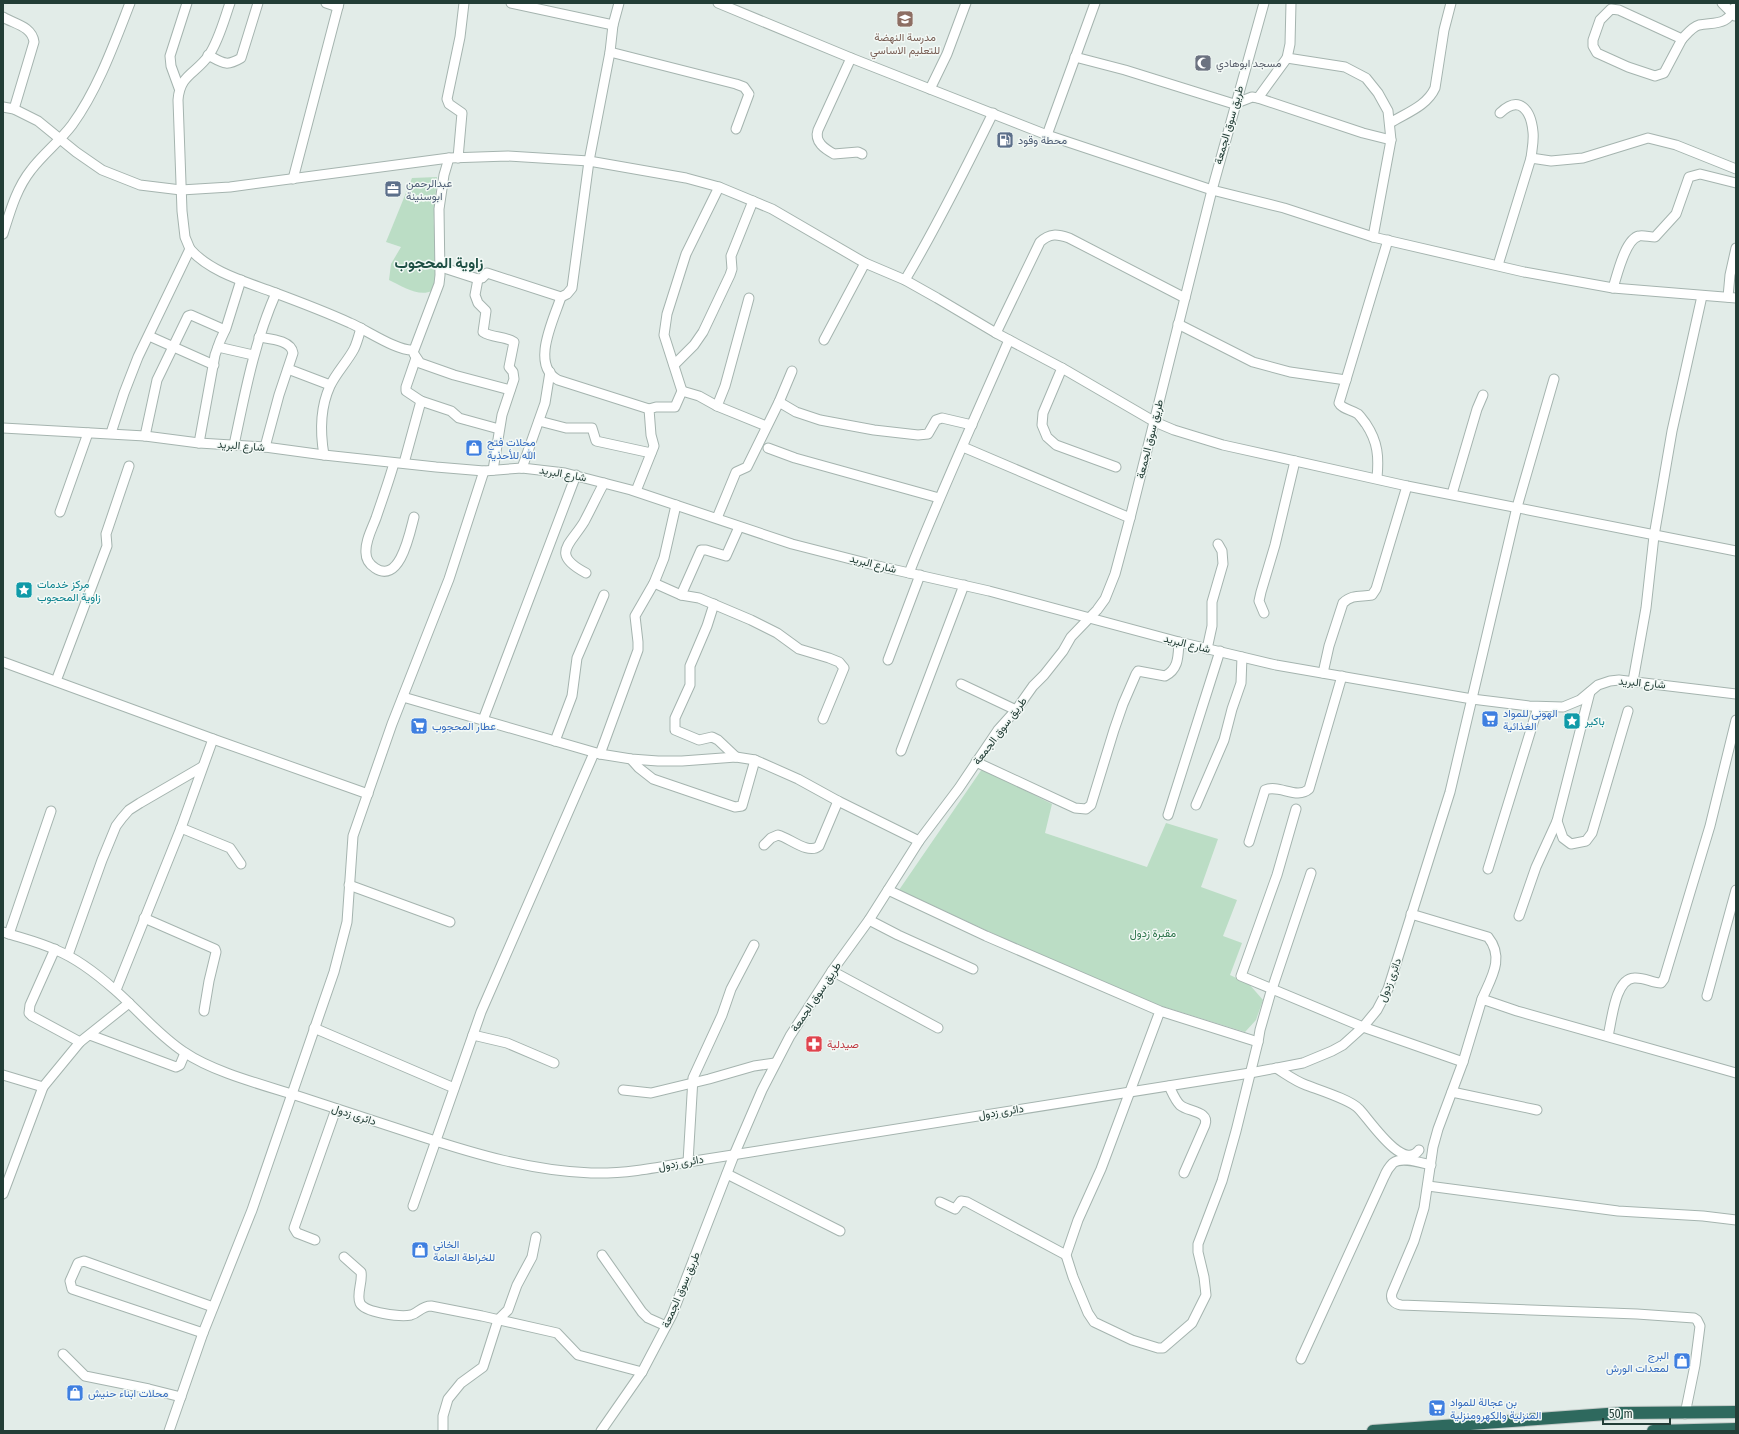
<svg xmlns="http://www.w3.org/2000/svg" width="1739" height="1434" font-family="'Fira Sans Condensed',Vazirmatn,sans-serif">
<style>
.green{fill:#bbddc5}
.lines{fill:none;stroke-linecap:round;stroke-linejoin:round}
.minor-casing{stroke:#a5b4af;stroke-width:11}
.highway-casing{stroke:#c1c9c7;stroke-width:14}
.minor{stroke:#fff;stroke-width:9}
.highway{stroke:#2e695e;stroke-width:12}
.labels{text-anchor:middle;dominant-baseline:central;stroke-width:3;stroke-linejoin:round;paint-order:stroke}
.education-label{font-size:11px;fill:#785e54;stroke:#f3f9f6}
.worship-label{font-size:11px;fill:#5b616d;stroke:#f3f9f6;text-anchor:start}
.street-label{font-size:11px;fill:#223d36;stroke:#f3f9f6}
.service-label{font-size:11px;fill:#4e5e75;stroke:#f3f9f6;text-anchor:start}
.shop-label{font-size:11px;fill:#366cbe;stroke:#f3f9f6;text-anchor:start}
.culture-label{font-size:11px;fill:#0d838f;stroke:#f3f9f6;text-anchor:start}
.park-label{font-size:11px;fill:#2d744a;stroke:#f3f9f6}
.health-label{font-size:11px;fill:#be3a42;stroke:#f3f9f6;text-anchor:start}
.district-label{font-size:15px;font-weight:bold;fill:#1e4f44;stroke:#f3f9f6}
</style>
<rect width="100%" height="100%" fill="#e2ece8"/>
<g class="green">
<path d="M 437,177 C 436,194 433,211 434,227 C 434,249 445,270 432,291 C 418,297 402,286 389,280 L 391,264 L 401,247 L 386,242 L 412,178 Z"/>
<path d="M 982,769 L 1052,804 L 1045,833 L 1147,867 L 1166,823 L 1218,839 L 1201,887 L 1237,900 L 1223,936 L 1242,943 L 1230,975 L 1249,984 L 1263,1000 L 1256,1020 L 1245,1032 L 1142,1000 L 1085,976 L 899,890 Z"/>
</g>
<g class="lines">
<g class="minor-casing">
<g id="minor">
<path d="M 326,3 L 338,7"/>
<path d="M 718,3 L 851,58 L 1047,135 L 1212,190 L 1284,208 L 1373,237 L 1524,272 L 1613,288 L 1736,298"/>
<path d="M 1291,3 L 1290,44 L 1287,58 L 1345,67 L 1366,78 L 1378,93 L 1388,111 L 1391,140 L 1373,237"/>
<path d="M 1722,3 L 1735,16"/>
<path d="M 1611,9 L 1619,10 L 1682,39 L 1664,73 L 1655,76 L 1628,67 L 1597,53 L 1593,46 L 1593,40 L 1600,20 Z"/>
<path d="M 3,17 C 14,24 32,26 34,42 L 14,109"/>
<path d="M 613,25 L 619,3"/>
<path d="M 1682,39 C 1687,34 1692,27 1699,25 C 1716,22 1728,26 1736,5"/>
<path d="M 610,52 L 736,84 L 744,87 L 749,94 L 736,129"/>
<path d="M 208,55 C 223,63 226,67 241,58 L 258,3"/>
<path d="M 1075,57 L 1125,70 L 1234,104 L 1252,97 L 1258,98 L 1287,58"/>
<path d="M 851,58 L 818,130 C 814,142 825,149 834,154 L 858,152 L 862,154"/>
<path d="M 179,88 L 171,66 L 170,56 L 187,3"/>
<path d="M 930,89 L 947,54 L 966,3"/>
<path d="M 1258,98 L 1363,133 L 1391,140"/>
<path d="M 3,107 L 14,109 L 38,121 L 76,152 L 102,170 L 140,185 L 181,190 L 230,187 L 449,158 L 508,156 L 589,161 L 686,178 L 719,187 L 772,209 L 865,263 L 905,280 L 937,298 L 996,333 L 1062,368 L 1155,422 L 1174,430 L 1223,445 L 1407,486 L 1736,551"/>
<path d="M 1500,113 C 1520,94 1531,111 1533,132 C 1534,141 1532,149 1531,158"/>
<path d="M 1390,123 C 1406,113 1427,106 1435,88 L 1444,30 L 1451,3"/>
<path d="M 1047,135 L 1095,3"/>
<path d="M 458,158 L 462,113 L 449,104 L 447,99 L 460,37 L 464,3"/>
<path d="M 293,179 L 339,3"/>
<path d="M 3,234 C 10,212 16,189 31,170 C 43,154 60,141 72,125 C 98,89 114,44 130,3"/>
<path d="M 190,249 C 209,271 243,281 270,291 C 297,301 324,311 350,323 C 365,329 398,352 414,350 L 439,284 L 440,275 L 439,209 L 444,175 L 449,158"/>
<path d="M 1498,265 L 1531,158 L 1551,161 L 1583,158 L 1648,138 L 1676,145 L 1736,169"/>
<path d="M 441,267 L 478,279 L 482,278 L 487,273 L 561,297 L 567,294 L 572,288 L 589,161 L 610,52 L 613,25 L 511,3"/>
<path d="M 478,279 L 475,295 L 478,303 L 486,311 L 483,332 C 492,338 505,336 514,342 L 509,367 L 513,372 L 514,379 L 502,415 L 493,470"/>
<path d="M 905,280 C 937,226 965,170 993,113"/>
<path d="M 1613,288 C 1617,276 1625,239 1639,236 C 1643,235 1650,237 1655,237 L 1676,214 L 1689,177 L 1700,174 L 1736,183"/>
<path d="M 561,297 C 554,319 530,365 558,380 L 649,409"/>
<path d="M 1728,297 L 1730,275 L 1736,248"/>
<path d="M 1178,324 L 1253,362 L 1290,372 L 1346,380"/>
<path d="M 996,333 L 1040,242 C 1050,233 1057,234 1069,238 L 1185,298"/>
<path d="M 149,336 L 214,365"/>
<path d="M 259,337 C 270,339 291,340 293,353 L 279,395 L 265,447"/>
<path d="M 824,340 L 865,263"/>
<path d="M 218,347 L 253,355"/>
<path d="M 414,354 L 420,363 L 454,375 L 510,390"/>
<path d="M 674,365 L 694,345 L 703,332 L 730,275 L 732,269 L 731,256 L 753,201"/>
<path d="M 1062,368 L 1043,413 L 1042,425 L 1047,437 L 1056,445 L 1116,467"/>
<path d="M 288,369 L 330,385"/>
<path d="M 682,391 L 664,335 L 667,314 L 686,254 L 719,187"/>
<path d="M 421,401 L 451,411 L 459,418 L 499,429"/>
<path d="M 779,402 L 792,371"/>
<path d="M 717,406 L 725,386 L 749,298"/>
<path d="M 539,421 L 566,428 L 592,428 L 596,441 L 651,453"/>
<path d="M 3,428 L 145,436 L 199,443 L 265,447 L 324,455 L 436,467 L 484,471 L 522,468 L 565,473 L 631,490 L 792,544 L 878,566 L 989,591 L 1179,642 L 1276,665 L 1472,699 L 1529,706 L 1563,707 L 1580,700 L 1598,685 L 1610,681 L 1619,680 L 1736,694"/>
<path d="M 111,433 L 124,393 L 138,357 L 190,249 L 185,237 L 182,211 L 178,100 C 180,74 196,74 209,55 C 219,40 224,20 230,3"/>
<path d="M 145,436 L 157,380 L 188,316 L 191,315 L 225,330"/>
<path d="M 199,443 L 215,355 L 220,341 L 226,328 L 241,280"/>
<path d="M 234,445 C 245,393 254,343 276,293"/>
<path d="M 963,447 L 1130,518"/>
<path d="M 768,448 L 795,458 L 939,498"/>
<path d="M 324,455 C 320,432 320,408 330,386 C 336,373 347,362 354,349 C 357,343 359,335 361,328"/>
<path d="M 394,463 C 389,481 382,500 376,518 C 372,529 365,541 366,553 C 366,559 369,564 375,568 C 400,585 410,532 414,517"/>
<path d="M 404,463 L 421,401 L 406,391 L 406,387 L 416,358"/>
<path d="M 522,468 L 545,403 L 550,372"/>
<path d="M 1377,478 C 1379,457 1378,442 1366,424 C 1363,420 1361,417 1358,414 C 1352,410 1342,409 1339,403 L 1388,240"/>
<path d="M 636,491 L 654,446 L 651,435 L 649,409 L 656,407 L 675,407 L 682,391 L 699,396 L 717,406 L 766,426"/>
<path d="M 1452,494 L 1477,409 L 1483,395"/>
<path d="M 60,512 L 88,433"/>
<path d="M 717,518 L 736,472 L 747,467 L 779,402 L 796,412 L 820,420 L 874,430 L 918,435 L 928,434 L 936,420 L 942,418 L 972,425"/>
<path d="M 586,573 C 550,554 570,545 584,522 C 591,509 597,496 604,483"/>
<path d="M 909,573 C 940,494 975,418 1009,340"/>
<path d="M 654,583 L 681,595 L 699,598 L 751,620 L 777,633 L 799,649 L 829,658 L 839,662 L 844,668 L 823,719"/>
<path d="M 681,595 L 701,550 L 706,550 L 726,556 L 739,527"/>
<path d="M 714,604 L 707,626 L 690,666 L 690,685 L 675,718 L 675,730 L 699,740 L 712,737 L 718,740 L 736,757"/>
<path d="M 1264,613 L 1259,601 L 1261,592 L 1275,545 L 1295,461"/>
<path d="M 1207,649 L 1212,626 L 1212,602 L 1223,564 L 1222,551 L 1218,544"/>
<path d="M 888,660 L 920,575"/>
<path d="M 3,662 L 213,739 L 368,794"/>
<path d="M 1323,673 L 1329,646 L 1343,603 C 1352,594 1361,597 1372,595 L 1376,589 L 1407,486"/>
<path d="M 56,681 L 107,546 L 106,534 L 129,466"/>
<path d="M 1633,681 L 1646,608 L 1654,536 L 1672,431 L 1702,296"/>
<path d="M 961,684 L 1016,710"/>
<path d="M 403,697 L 600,754 L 631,759 L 658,761 L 682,761 L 736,757 L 755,760 L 798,779 L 838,801 L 919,841"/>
<path d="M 483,720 L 576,475"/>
<path d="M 555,741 L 572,696 L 577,658 L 604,595"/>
<path d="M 901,751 L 964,585"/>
<path d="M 600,754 L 638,650 L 638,642 L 635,616 L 654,583 L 664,558 L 676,505"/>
<path d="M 631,759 L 639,768 L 653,779 L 735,807 L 742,806 L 755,760"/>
<path d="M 976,762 L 1075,808 L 1086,809 L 1091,805 L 1114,730 L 1123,704 L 1136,674 L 1138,671 L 1165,676 C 1179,669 1178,656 1179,642"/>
<path d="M 1196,805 L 1224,740 L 1232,709 L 1241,683 L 1242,657"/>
<path d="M 1296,809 L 1277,875 L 1241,976 L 1363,1027 L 1463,1062 L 1438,1129 L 1433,1147 L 1424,1208 L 1414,1241 L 1392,1293 C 1390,1300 1395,1304 1401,1305 L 1637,1314 L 1694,1318 L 1697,1320 L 1700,1326 L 1695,1365 L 1685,1414"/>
<path d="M 1168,815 L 1220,651"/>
<path d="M 1557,821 L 1563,838 L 1571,844 L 1586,841 L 1592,833 L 1628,711"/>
<path d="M 181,828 L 230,848 L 241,864"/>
<path d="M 1249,842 L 1265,790 C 1279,784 1297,800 1309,789 L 1342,676"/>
<path d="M 764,845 L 771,838 L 778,835 C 790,838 808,855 819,846 L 838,801"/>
<path d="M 1488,869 L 1538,707"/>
<path d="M 349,885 L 450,922"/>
<path d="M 888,890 L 986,936 L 1160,1011 L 1258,1042 L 1236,1131 L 1222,1181 L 1198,1244 L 1198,1252 L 1204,1277 L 1206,1295 L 1192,1323 L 1163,1348 L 1158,1348 L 1132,1340 L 1094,1322 L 1088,1313 L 1073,1277 L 1066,1255 L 1078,1220 L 1101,1169 L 1160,1011"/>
<path d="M 1411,914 L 1488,937 C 1505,958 1491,978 1482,999"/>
<path d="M 1519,916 L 1536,867 L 1557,821 L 1590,692"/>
<path d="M 144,918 L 215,949 L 216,952 L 209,981 L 204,1011"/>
<path d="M 869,920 L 898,935 L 973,969"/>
<path d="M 3,932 C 21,938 39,942 56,950 C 78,959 97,974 115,990 C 138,1010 158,1035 184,1052 C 216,1074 272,1087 310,1100 C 346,1112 383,1124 420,1136 C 475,1154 532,1171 591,1173 C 624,1174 655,1168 688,1162 L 1250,1073 L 1303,1063 L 1332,1051 L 1343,1045 L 1363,1027 L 1377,1010 L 1388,989 L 1450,792 L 1517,507 L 1554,379"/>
<path d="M 9,934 L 51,811"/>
<path d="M 55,949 L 30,1005 L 29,1013 L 32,1016 L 80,1042"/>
<path d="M 68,955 L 102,860 L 116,826 L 122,818 L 129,810 L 140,803 L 202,767"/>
<path d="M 832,971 L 938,1028"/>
<path d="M 116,990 L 181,828 L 213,739"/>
<path d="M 1707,996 L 1736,890"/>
<path d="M 314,1028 L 454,1088"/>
<path d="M 90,1035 L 176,1067 L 180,1065 L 185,1053"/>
<path d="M 473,1035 L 507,1043 L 554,1063"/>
<path d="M 1608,1036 C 1612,1020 1615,979 1634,978 C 1644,977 1652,983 1661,983 L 1664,979 L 1710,826 L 1736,720"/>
<path d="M 1258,1042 L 1260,1030 L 1270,995 L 1311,873"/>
<path d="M 1463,1062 L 1482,999 L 1517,1011 L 1736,1073"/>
<path d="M 1276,1068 C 1286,1074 1295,1081 1306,1085 C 1319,1090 1351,1100 1359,1109 C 1369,1119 1403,1172 1419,1150"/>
<path d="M 3,1075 L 43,1087"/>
<path d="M 1169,1086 C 1172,1092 1175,1100 1180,1105 C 1188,1112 1210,1111 1205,1125 L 1184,1173"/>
<path d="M 623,1090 L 651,1093 L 709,1079 L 754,1066 L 775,1063"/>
<path d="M 1452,1092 L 1537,1110"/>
<path d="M 688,1162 L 693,1078 L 722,1015 L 731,989 L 754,945"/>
<path d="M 727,1174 L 840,1231"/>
<path d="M 1428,1186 L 1618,1211 L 1703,1216 L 1736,1220"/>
<path d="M 3,1194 L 43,1087 L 80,1042 L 129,1003"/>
<path d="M 940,1202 L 955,1209 L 961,1201 L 967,1202 L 1066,1255"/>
<path d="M 413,1206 L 481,1012 L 594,753"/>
<path d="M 315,1240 L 297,1233 L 294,1228 L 336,1109"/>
<path d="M 602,1255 L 642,1312 L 648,1318 L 666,1326"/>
<path d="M 344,1257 L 361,1272 C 363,1282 356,1294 360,1303 C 365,1313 401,1317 411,1315 C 419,1313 421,1306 431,1306 L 482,1316 L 557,1333 L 578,1355 L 642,1372"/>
<path d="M 203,1333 L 72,1289 L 70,1281 L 78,1263 L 84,1261 L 213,1307"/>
<path d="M 63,1354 L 85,1376 L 149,1389 L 181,1397"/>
<path d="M 1301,1359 L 1384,1177 C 1386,1172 1389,1167 1393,1163 C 1402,1156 1421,1163 1431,1165"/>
<path d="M 169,1431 L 203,1333 L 252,1210 L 334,972 L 347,922 L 353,836 L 392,724 L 449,579 L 484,471"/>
<path d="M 443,1431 L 443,1416 L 448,1399 L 461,1383 L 483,1367 L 498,1320 L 508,1310 L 517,1285 L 532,1257 L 536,1237"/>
<path d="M 601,1431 L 642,1372 L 672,1315 L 734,1155 L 762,1090 L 790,1036 L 832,971 L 869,920 L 919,841 L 959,788 L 998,730 L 1016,710 L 1033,686 L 1044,675 L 1063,651 L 1071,637 L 1097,610 L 1105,599 L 1115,574 L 1130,518 L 1212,190 L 1264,3"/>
</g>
</g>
<g class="highway-casing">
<g id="highway">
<path d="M 1373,1431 L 1621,1413 L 1736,1412"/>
<path d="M 1653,1431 L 1736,1429"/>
</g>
</g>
<use href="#minor" class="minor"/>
<use href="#highway" class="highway"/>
</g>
<defs>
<g id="school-square" transform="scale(0.9)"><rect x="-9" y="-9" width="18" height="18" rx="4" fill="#8d6e63" stroke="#f3f9f6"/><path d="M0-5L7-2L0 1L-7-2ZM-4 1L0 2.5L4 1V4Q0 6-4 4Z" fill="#fff"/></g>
<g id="mosque-square" transform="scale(0.9)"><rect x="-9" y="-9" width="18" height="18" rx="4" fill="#6b7280" stroke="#f3f9f6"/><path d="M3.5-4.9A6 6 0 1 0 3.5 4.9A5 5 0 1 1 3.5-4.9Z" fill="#fff"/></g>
<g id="fuel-square" transform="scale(0.9)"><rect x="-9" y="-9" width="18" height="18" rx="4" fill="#5c6f8a" stroke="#f3f9f6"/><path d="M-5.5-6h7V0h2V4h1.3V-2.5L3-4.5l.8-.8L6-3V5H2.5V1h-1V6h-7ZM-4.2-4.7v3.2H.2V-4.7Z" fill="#fff"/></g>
<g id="office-square" transform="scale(0.9)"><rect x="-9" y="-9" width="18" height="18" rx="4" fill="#5c6f8a" stroke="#f3f9f6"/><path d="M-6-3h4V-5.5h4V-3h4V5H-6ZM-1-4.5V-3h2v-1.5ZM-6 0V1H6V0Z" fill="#fff"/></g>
<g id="shop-square" transform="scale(0.9)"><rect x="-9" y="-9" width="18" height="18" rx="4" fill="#3f7fe0" stroke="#f3f9f6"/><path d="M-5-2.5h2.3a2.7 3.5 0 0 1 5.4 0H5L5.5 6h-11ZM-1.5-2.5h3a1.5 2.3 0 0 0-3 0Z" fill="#fff"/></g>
<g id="sight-square" transform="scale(0.9)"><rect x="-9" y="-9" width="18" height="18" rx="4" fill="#0f9aa8" stroke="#f3f9f6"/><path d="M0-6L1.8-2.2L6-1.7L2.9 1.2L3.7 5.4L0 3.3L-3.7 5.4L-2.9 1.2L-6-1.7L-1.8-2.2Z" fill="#fff"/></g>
<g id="supermarket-square" transform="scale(0.9)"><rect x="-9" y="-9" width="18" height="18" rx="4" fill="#3f7fe0" stroke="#f3f9f6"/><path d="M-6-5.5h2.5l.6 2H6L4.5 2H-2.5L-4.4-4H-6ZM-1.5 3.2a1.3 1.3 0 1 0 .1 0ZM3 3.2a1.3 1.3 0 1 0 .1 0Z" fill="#fff"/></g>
<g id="pharmacy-square" transform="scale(0.9)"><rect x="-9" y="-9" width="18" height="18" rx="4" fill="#e0444e" stroke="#f3f9f6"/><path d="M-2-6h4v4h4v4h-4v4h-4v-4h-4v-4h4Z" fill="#fff"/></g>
</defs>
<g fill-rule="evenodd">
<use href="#school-square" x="905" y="19"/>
<use href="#mosque-square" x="1203" y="63"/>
<use href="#fuel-square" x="1005" y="140"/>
<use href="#office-square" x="393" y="189"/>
<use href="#shop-square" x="474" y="448"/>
<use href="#sight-square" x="24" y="590"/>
<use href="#supermarket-square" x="1490" y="719"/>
<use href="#sight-square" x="1572" y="721"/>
<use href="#supermarket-square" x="419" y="726"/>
<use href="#pharmacy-square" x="814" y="1044"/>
<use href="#shop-square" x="420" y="1250"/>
<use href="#shop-square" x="1682" y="1361"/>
<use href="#shop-square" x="75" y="1393"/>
<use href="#supermarket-square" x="1437" y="1408"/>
</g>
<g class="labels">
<g class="education-label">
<text x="905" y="37">مدرسة النهضة<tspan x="905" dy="13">للتعليم الاساسي</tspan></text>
</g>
<g class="worship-label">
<text x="1216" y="63">مسجد ابوهادي</text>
</g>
<g class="street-label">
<text transform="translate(1229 125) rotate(-74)">طريق سوق الجمعة</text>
<text transform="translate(1150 439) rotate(-76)">طريق سوق الجمعة</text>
<text transform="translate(241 446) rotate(4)">شارع البريد</text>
<text transform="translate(563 474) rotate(10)">شارع البريد</text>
<text transform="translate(873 564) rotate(14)">شارع البريد</text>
<text transform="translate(1187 644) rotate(14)">شارع البريد</text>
<text transform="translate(1642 683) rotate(5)">شارع البريد</text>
<text transform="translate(1000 731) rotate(-53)">طريق سوق الجمعة</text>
<text transform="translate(1390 980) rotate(-69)">دائرى زدول</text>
<text transform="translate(816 997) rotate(-56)">طريق سوق الجمعة</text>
<text transform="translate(1001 1112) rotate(-9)">دائرى زدول</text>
<text transform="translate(354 1115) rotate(18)">دائرى زدول</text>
<text transform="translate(681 1163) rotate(-10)">دائرى زدول</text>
<text transform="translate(681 1290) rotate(-67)">طريق سوق الجمعة</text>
</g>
<g class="service-label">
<text x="1018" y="140">محطة وقود</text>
<text x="406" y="183">عبدالرحمن<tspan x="406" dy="13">ابوسنينة</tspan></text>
</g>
<g class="shop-label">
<text x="487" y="442">محلات فتح<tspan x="487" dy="13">الله للأحذية</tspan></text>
<text x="1503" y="713">الهونى للمواد<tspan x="1503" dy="13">الغذائية</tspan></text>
<text x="432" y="726">عطار المحجوب</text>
<text x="433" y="1244">الخاني<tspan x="433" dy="13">للخراطة العامة</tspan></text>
<text x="1669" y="1355" text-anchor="end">البرج<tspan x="1669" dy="13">لمعدات الورش</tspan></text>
<text x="88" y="1393">محلات ابناء حنيش</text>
<text x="1450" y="1402">بن عجالة للمواد<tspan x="1450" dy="13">المنزلية والكهرومنزلية</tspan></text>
</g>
<g class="culture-label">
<text x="37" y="584">مركز خدمات<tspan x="37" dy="13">زاوية المحجوب</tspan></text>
<text x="1585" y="721">باكير</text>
</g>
<g class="park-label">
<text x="1153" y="933">مقبرة زدول</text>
</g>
<g class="health-label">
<text x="827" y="1044">صيدلية</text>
</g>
<g class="district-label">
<text x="439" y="263">زاوية المحجوب</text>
</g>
</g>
<rect width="1739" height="1434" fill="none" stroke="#223d36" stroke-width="8"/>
<path d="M1603 1418v6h67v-6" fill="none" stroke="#223d36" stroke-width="2"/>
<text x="1609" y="1418" font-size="12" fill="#223d36" stroke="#f3f9f6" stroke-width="3" paint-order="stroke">50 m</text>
</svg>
